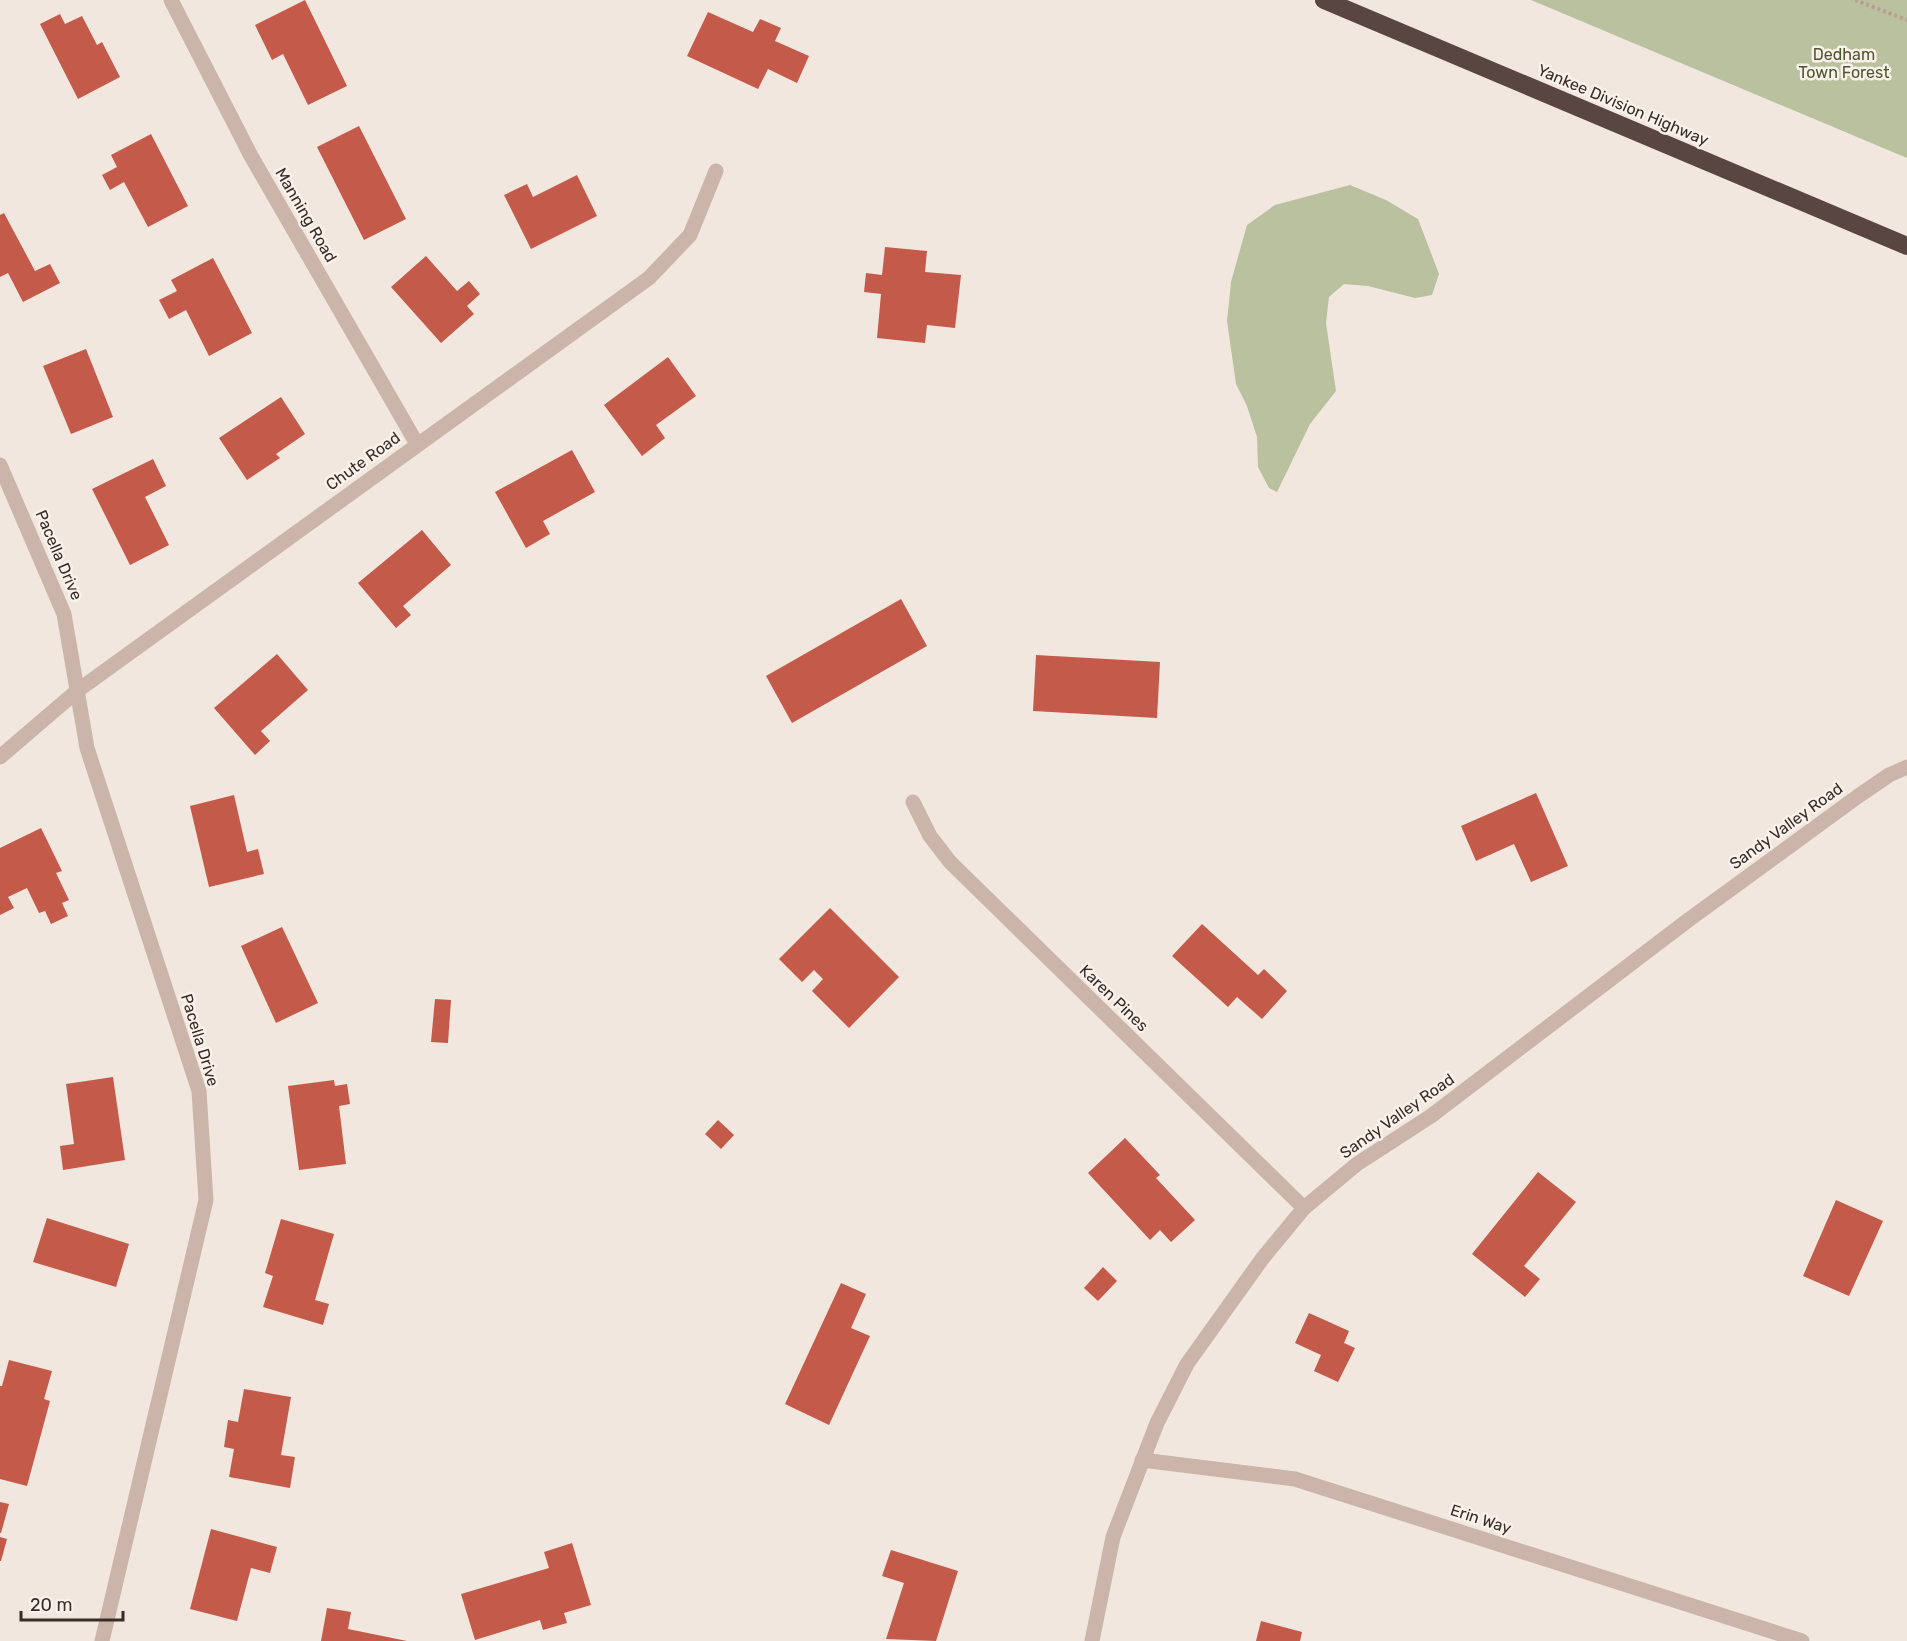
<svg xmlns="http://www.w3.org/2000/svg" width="1907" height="1641" font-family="Rubik,sans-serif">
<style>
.green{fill:#b9c19e}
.building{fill:#c45a4a}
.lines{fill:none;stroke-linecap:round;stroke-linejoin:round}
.path{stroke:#b69f94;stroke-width:4;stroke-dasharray:3 3;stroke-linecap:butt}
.street{stroke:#cbb5aa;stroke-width:15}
.highway{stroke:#594541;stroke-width:18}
.labels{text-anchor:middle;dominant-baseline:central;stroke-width:5;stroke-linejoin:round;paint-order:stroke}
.park-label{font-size:16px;fill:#4c562d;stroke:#faf1eb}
.street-label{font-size:16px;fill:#382c29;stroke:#faf1eb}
</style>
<rect width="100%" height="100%" fill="#f2e7de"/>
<g class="green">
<path d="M 1531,0 L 1907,0 L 1907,158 Z"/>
<path d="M 1350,185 L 1386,200 L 1418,219 L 1439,274 L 1432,295 L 1415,298 L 1368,286 L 1344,284 L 1329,297 L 1326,323 L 1336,391 L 1310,424 L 1277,492 L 1269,488 L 1258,467 L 1257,437 L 1247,406 L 1236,384 L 1227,321 L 1231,282 L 1247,225 L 1275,205 Z"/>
</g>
<g class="building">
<path d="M 305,0 L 347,86 L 308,105 L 283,54 L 272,60 L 255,25 Z"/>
<path d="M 708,12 L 753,32 L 760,19 L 781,28 L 775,41 L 809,56 L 797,83 L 768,69 L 758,89 L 687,56 Z"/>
<path d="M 60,14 L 65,24 L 82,16 L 97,45 L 102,42 L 120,77 L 78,99 L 40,24 Z"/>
<path d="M 359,126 L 406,219 L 364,240 L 317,147 Z"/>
<path d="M 151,134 L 188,206 L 148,227 L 124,182 L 110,190 L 102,175 L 117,167 L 111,155 Z"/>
<path d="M 577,175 L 597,216 L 531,249 L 504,195 L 527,184 L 533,197 Z"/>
<path d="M 4,213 L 35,271 L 50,264 L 60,283 L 23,302 L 8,273 L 0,277 L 0,215 Z"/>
<path d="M 885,247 L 927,251 L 925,272 L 961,275 L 955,328 L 927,325 L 925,343 L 877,338 L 881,294 L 864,292 L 866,273 L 882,275 Z"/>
<path d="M 426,256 L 457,291 L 469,281 L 480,294 L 467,306 L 474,314 L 441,343 L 391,287 Z"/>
<path d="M 213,258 L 252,333 L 209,356 L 186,310 L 169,319 L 159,300 L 177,291 L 171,280 Z"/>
<path d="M 86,349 L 113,417 L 71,434 L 43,366 Z"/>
<path d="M 668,357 L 696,396 L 656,425 L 665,438 L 642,456 L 604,405 Z"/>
<path d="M 281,397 L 305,434 L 276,454 L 280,458 L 247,480 L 219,438 Z"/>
<path d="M 572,450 L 595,492 L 543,521 L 550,534 L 526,548 L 495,492 Z"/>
<path d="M 153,459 L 166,486 L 145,497 L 169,545 L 130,565 L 92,489 Z"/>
<path d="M 422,530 L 451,565 L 403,606 L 411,615 L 396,628 L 358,583 Z"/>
<path d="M 901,599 L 927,646 L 792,723 L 766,676 Z"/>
<path d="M 277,654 L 308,690 L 261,731 L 270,741 L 255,755 L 214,708 Z"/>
<path d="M 1036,655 L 1160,662 L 1157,718 L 1033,711 Z"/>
<path d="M 1536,793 L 1568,866 L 1531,882 L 1514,844 L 1476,861 L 1461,826 Z"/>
<path d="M 234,795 L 247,852 L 258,849 L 264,874 L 209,887 L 190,806 Z"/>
<path d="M 41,828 L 62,871 L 56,873 L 69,900 L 62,903 L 68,916 L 51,924 L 45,911 L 39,913 L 27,888 L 8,897 L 14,908 L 0,915 L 0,848 Z"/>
<path d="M 830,908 L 899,977 L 849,1028 L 812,991 L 823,979 L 814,970 L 802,982 L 779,959 Z"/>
<path d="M 1202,924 L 1258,975 L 1264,969 L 1287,991 L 1262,1019 L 1237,997 L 1228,1007 L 1172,956 Z"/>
<path d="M 282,927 L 318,1003 L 276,1023 L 241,946 Z"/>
<path d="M 435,999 L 451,1000 L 448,1043 L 431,1042 Z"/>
<path d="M 113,1077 L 125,1160 L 63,1170 L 60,1146 L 74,1144 L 66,1084 Z"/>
<path d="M 334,1080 L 335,1086 L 347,1084 L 350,1104 L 339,1106 L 346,1164 L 299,1170 L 288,1086 Z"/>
<path d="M 718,1120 L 734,1135 L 721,1149 L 705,1134 Z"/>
<path d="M 1125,1138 L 1160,1175 L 1156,1178 L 1195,1220 L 1171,1242 L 1160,1230 L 1150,1240 L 1088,1173 Z"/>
<path d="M 1538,1172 L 1576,1202 L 1524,1266 L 1540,1279 L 1525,1297 L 1472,1254 Z"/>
<path d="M 1836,1200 L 1883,1221 L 1849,1296 L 1803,1276 Z"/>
<path d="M 47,1218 L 129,1244 L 116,1287 L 33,1262 Z"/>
<path d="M 281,1219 L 334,1234 L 315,1300 L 329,1304 L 323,1325 L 263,1307 L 273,1276 L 265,1273 Z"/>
<path d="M 1103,1267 L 1117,1281 L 1098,1301 L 1084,1288 Z"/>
<path d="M 841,1283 L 866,1294 L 851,1328 L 870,1336 L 829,1425 L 785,1404 Z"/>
<path d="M 1309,1313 L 1349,1331 L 1344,1343 L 1355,1348 L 1338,1382 L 1314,1371 L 1321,1355 L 1295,1343 Z"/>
<path d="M 9,1360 L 52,1371 L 44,1399 L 50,1401 L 27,1486 L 0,1479 L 0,1386 L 2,1386 Z"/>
<path d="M 244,1389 L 291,1397 L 281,1455 L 295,1457 L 290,1488 L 229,1477 L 234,1449 L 224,1447 L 228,1420 L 238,1422 Z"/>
<path d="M 0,1502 L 9,1504 L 1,1533 L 0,1533 Z"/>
<path d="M 211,1529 L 277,1547 L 270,1573 L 251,1568 L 237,1621 L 190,1609 Z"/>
<path d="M 0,1537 L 7,1539 L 1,1561 L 0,1561 Z"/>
<path d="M 572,1543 L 591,1605 L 564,1613 L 567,1623 L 543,1630 L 540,1620 L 475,1640 L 461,1594 L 549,1568 L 544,1552 Z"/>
<path d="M 891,1550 L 958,1571 L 936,1641 L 886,1639 L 904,1583 L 882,1576 Z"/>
<path d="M 327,1608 L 351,1612 L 348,1629 L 407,1641 L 321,1641 Z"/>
<path d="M 1261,1621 L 1302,1632 L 1300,1641 L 1256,1641 Z"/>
</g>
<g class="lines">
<path class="path" d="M 1855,0 L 1907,20"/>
<g class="street">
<path d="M 171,0 L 251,156 L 417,444"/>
<path d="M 0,465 L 64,614 L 87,748 L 199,1091 L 206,1200 L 102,1641"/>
<path d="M 0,757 L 77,691 L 649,278 L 690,235 L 716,171"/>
<path d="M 913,802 L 930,836 L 950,862 L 1304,1208"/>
<path d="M 1142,1460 L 1295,1479 L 1802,1641"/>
<path d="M 1092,1641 L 1113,1537 L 1157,1423 L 1187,1364 L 1262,1259 L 1304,1208 L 1357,1164 L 1431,1116 L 1687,921 L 1857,797 L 1889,775 L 1907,767"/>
</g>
<path class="highway" d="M 1324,0 L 1907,246"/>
</g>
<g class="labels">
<g class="park-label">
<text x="1844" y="54">Dedham<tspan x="1844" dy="18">Town Forest</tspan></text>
</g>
<g class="street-label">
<text transform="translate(1623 105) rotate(23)">Yankee Division Highway</text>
<text transform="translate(306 215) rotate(60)">Manning Road</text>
<text transform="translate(363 461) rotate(-36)">Chute Road</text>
<text transform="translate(59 555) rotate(67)">Pacella Drive</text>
<text transform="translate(1786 826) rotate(-36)">Sandy Valley Road</text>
<text transform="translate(1114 998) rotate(44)">Karen Pines</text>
<text transform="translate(200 1040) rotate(73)">Pacella Drive</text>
<text transform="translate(1397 1116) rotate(-35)">Sandy Valley Road</text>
<text transform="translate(1481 1519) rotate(18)">Erin Way</text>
</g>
</g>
<path d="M21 1611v9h102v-9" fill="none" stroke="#382c29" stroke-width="3"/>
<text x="30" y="1611" font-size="18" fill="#382c29" stroke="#faf1eb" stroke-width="4.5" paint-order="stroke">20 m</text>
</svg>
